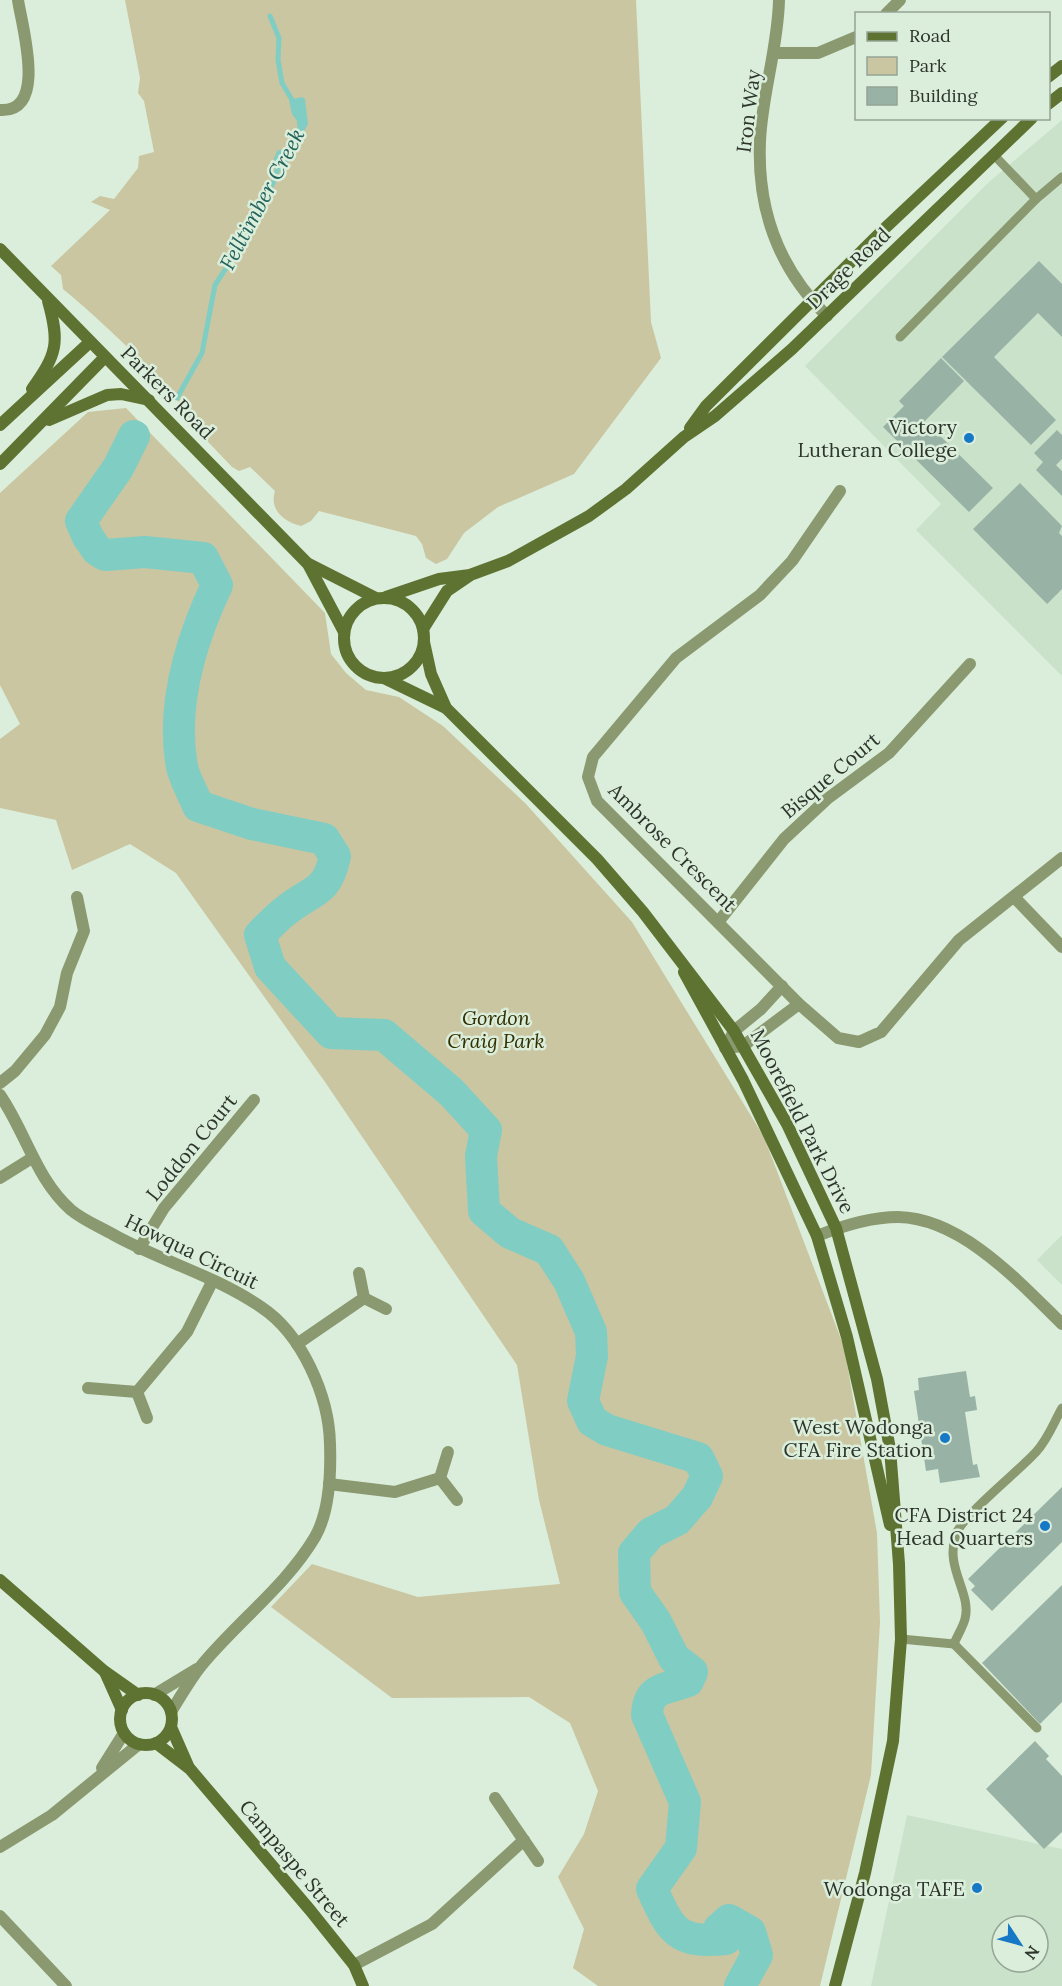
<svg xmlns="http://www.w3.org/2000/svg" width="1062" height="1986" font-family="Lora,serif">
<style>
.built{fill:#cbe2ca;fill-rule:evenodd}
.green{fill:#cac6a1}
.water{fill:#80cdc4}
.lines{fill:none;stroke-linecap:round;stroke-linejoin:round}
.stream{stroke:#80cdc4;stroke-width:5}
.river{stroke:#80cdc4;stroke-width:32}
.building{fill:#99b2a6}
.lane{stroke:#8a996f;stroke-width:9}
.street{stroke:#8a996f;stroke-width:12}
.secondary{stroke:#5e7332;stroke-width:12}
.poi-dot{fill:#1779c5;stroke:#dbeedb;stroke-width:2}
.labels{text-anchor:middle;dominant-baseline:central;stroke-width:5;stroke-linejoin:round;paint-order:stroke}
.street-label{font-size:20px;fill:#2d352d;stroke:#dbeedb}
.poi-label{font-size:20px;fill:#2d352d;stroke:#dbeedb;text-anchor:end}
.park-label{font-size:20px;font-style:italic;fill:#332e00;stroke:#dbeedb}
.water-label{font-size:21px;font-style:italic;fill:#23625c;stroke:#dbeedb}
</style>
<rect width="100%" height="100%" fill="#dbeedb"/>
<g class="built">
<path d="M 1062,120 L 1062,676 L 916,530 L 941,504 L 805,366 L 989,182 Z"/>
<path d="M 1062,1235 L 1062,1285 L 1037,1260 Z"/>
<path d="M 907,1815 L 1062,1849 L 1062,1986 L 871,1986 ZM 1002,1926 L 1038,1926 L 1038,1962 L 1002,1962 Z"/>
</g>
<g class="green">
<path d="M 125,0 L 636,0 L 651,322 L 661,358 L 574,474 L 498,507 L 464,533 L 447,559 L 436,564 L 426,558 L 422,544 L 416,536 L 319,511 L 311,521 L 301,526 C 284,522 269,510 275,491 L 250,467 L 239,471 L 232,467 L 192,425 C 187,398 89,310 63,289 L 61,275 L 51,266 L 110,210 L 91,202 L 100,196 L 114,199 L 138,168 L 139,156 L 154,152 L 144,101 L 138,93 L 140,78 Z"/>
<path d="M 126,408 L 325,613 L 331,654 L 346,673 L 366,690 L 399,697 L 443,726 L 526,804 L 632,922 L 764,1137 L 844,1347 L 877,1533 L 880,1622 L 871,1775 L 820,1986 L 598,1986 L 573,1968 L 584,1929 L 558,1877 L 584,1834 L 598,1791 L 570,1723 L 529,1697 L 392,1698 L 271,1607 L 312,1564 L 418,1597 L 560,1584 L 539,1500 L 517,1365 L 325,1082 L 176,873 L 130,844 L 72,870 L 56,820 L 0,808 L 0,739 L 20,724 L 0,685 L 0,493 L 88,412 Z"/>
</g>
<path class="water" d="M 302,97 L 305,99 L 308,124 L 289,158 L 286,173 L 271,166 L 277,151 C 293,146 299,137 297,121 L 292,114 L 289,100 Z"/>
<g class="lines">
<g class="stream">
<path d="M 270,16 L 279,38 L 278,60 L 282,83 L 294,103"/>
<path d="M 177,398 L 202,353 L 215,285 L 246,238 L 273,183 L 280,162"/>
</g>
<path class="river" d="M 134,436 L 118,468 L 81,521 L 88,537 L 97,550 L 105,555 L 145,552 L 203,558 L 217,585 C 191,640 171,706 182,767 C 185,780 193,793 198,806 L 252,824 L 324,839 L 335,856 C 327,893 314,889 288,909 C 278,916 269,926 260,935 L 270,967 L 331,1033 L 384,1035 L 451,1092 L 486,1130 L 481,1156 L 484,1211 L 510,1233 L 549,1250 L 569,1281 L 591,1332 L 592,1356 L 583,1401 L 592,1421 L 607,1430 L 698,1458 L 707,1476 L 697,1497 L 677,1520 L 651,1533 L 634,1553 L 635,1592 L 656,1622 L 674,1658 L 692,1672 L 688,1681 C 666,1690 648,1686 647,1715 L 685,1802 L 681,1848 L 652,1889 C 671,1931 677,1944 726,1939 L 719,1929 L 729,1920 L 750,1932 L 757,1955 L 740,1986"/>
</g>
<g class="building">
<path d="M 1039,261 L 1062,284 L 1062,337 L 1038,313 L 994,357 L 1056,420 L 1031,445 L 942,357 Z"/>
<path d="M 941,358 L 964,381 L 925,421 L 993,488 L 969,512 L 883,427 L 904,406 L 899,401 Z"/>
<path d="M 1057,430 L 1062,435 L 1062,459 L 1056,465 L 1062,471 L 1062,496 L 1036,470 L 1043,462 L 1034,453 Z"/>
<path d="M 1020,483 L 1062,526 L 1059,533 L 1062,536 L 1062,589 L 1047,604 L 973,529 Z"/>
<path d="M 966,1371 L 970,1397 L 975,1396 L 977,1410 L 965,1412 L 973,1465 L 977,1464 L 980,1477 L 940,1483 L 938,1469 L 926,1471 L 914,1391 L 919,1390 L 918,1378 Z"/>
<path d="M 1062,1487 L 1062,1542 L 992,1611 L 971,1590 L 975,1586 L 968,1579 Z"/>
<path d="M 1062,1585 L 1062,1702 L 1040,1724 L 982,1663 Z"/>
<path d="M 1035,1741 L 1049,1756 L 1046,1759 L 1062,1776 L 1062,1832 L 1044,1849 L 986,1789 Z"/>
</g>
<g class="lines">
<g class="lane">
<path d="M 993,154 L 1036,199"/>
<path d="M 900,337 L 1036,199 L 1062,177"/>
<path d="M 901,1639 L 954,1644 C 957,1636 963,1627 965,1619 C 972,1593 944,1568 956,1534 C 963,1515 1020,1470 1036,1452 C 1048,1439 1054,1422 1062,1408"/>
<path d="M 954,1644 L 1037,1728"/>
</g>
<g class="street">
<path d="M 779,0 C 778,48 762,94 760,141 C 757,210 778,268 827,316"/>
<path d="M 886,14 L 900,0"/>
<path d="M 775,53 L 818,53 L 856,37"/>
<path d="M 0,110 C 48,113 22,27 18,0"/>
<path d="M 840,491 L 792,561 L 760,595 L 676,658 L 593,757 L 588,777 L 597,801 L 799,1004 L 838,1038 L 859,1042 L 881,1032 L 959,940 L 1062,858"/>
<path d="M 1014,897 L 1062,947"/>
<path d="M 719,921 L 784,839 L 827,799 L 889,753 L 970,664"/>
<path d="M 730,1039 L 734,1031 L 761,1009 L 782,986"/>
<path d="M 725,1048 L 743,1046 L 799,1004"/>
<path d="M 0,1083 L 15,1071 L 45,1035 L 60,1007 L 67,973 L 84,931 L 77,897"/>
<path d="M 0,1095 C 26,1133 36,1179 71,1210 C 83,1220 100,1227 114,1235 C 161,1261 216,1276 261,1307 C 302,1334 329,1396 330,1444 C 331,1473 330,1511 315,1537 C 286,1586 237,1622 201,1666 C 190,1680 180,1697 171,1712"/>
<path d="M 0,1178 L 32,1158"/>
<path d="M 817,1236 C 842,1226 871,1217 898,1217 C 962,1218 1020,1283 1062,1324"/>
<path d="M 139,1249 L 164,1208 L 254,1100"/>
<path d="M 364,1298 L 386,1309"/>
<path d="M 297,1344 L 364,1298 L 359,1273"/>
<path d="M 88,1388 L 137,1392"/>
<path d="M 147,1418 L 137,1392 L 187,1332 L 212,1282"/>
<path d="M 440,1478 L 457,1500"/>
<path d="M 329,1484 L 395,1492 L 440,1478 L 448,1452"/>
<path d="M 154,1695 L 197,1669"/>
<path d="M 102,1768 L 124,1733"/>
<path d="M 495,1798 L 538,1861"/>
<path d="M 0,1847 L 52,1815 L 139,1744"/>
<path d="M 0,1916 L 66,1986"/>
<path d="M 354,1965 L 432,1924 L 524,1840"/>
</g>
<g class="secondary">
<path d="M 1048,77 L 1062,66"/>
<path d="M 1048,104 L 1062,93"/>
<path d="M 0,249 L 308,564 L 344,632"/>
<path d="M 32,389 C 57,354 60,343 48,301"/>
<path d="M 49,420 L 107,395 L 121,394 L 149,400"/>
<path d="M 0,425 L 90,342"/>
<path d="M 690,428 L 706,406 L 883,230 L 1002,118"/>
<path d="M 0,464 L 105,357"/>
<path d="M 309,564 L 376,598"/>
<path d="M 386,597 L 439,579 L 470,575 L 508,561 L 589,516 L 626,489 L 684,437 L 715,416 L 792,349 L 1032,118"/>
<circle cx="384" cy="638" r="40"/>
<path d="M 423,629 L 447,591 L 469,576"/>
<path d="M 424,642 L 431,674 L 446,708 L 597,859 L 643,912 L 734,1031 L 787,1124 L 836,1228 L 877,1379 L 890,1449 L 899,1564 L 901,1639 L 893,1741 L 865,1873 L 835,1986"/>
<path d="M 384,678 L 446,708"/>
<path d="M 684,972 L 743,1080 L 817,1236 L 847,1337 L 890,1525"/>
<path d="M 0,1580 L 104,1671 L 138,1695"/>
<path d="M 105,1672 L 122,1710"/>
<circle cx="146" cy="1719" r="26"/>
<path d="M 171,1727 L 189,1768"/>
<path d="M 156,1743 L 190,1769 L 310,1910 L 354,1965 L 363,1986"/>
</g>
</g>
<g class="poi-dot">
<circle cx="969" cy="438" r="6"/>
<circle cx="945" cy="1438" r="6"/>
<circle cx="1045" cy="1526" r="6"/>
<circle cx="977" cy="1888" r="6"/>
</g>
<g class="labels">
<g class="street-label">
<text transform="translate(748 111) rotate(-83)">Iron Way</text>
<text transform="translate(848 268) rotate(-44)">Drage Road</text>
<text transform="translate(168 392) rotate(45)">Parkers Road</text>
<text transform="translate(830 775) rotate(-40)">Bisque Court</text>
<text transform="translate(673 847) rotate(45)">Ambrose Crescent</text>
<text transform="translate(803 1121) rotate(63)">Moorefield Park Drive</text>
<text transform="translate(191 1147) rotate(-51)">Loddon Court</text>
<text transform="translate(192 1251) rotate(26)">Howqua Circuit</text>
<text transform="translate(295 1863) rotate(50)">Campaspe Street</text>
</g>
<g class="poi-label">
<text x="957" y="426">Victory<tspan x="957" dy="23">Lutheran College</tspan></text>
<text x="933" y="1426">West Wodonga<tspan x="933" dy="23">CFA Fire Station</tspan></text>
<text x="1033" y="1514">CFA District 24<tspan x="1033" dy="23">Head Quarters</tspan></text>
<text x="965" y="1888">Wodonga TAFE</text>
</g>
<g class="park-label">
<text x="496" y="1017">Gordon<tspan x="496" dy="23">Craig Park</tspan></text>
</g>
<g class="water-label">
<text transform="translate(262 199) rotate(-62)">Felltimber Creek</text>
</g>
</g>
<rect x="855" y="12" width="195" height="108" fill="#dbeedb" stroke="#95a495" stroke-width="1.5"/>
<rect x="867" y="32" width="30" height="9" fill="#5e7332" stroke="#95a495" stroke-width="1.5"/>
<text x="909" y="42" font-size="18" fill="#2d352d">Road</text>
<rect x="867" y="57" width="30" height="18" fill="#cac6a1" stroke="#95a495" stroke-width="1.5"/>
<text x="909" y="72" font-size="18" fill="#2d352d">Park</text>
<rect x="867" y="87" width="30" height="18" fill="#99b2a6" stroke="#95a495" stroke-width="1.5"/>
<text x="909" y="102" font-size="18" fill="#2d352d">Building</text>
<g transform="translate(1020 1944) rotate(126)"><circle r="28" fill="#dbeedb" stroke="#95a495" stroke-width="1.5"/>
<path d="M0-4.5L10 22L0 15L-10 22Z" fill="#1779c5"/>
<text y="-9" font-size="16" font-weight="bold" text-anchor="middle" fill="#2d352d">N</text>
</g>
</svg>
